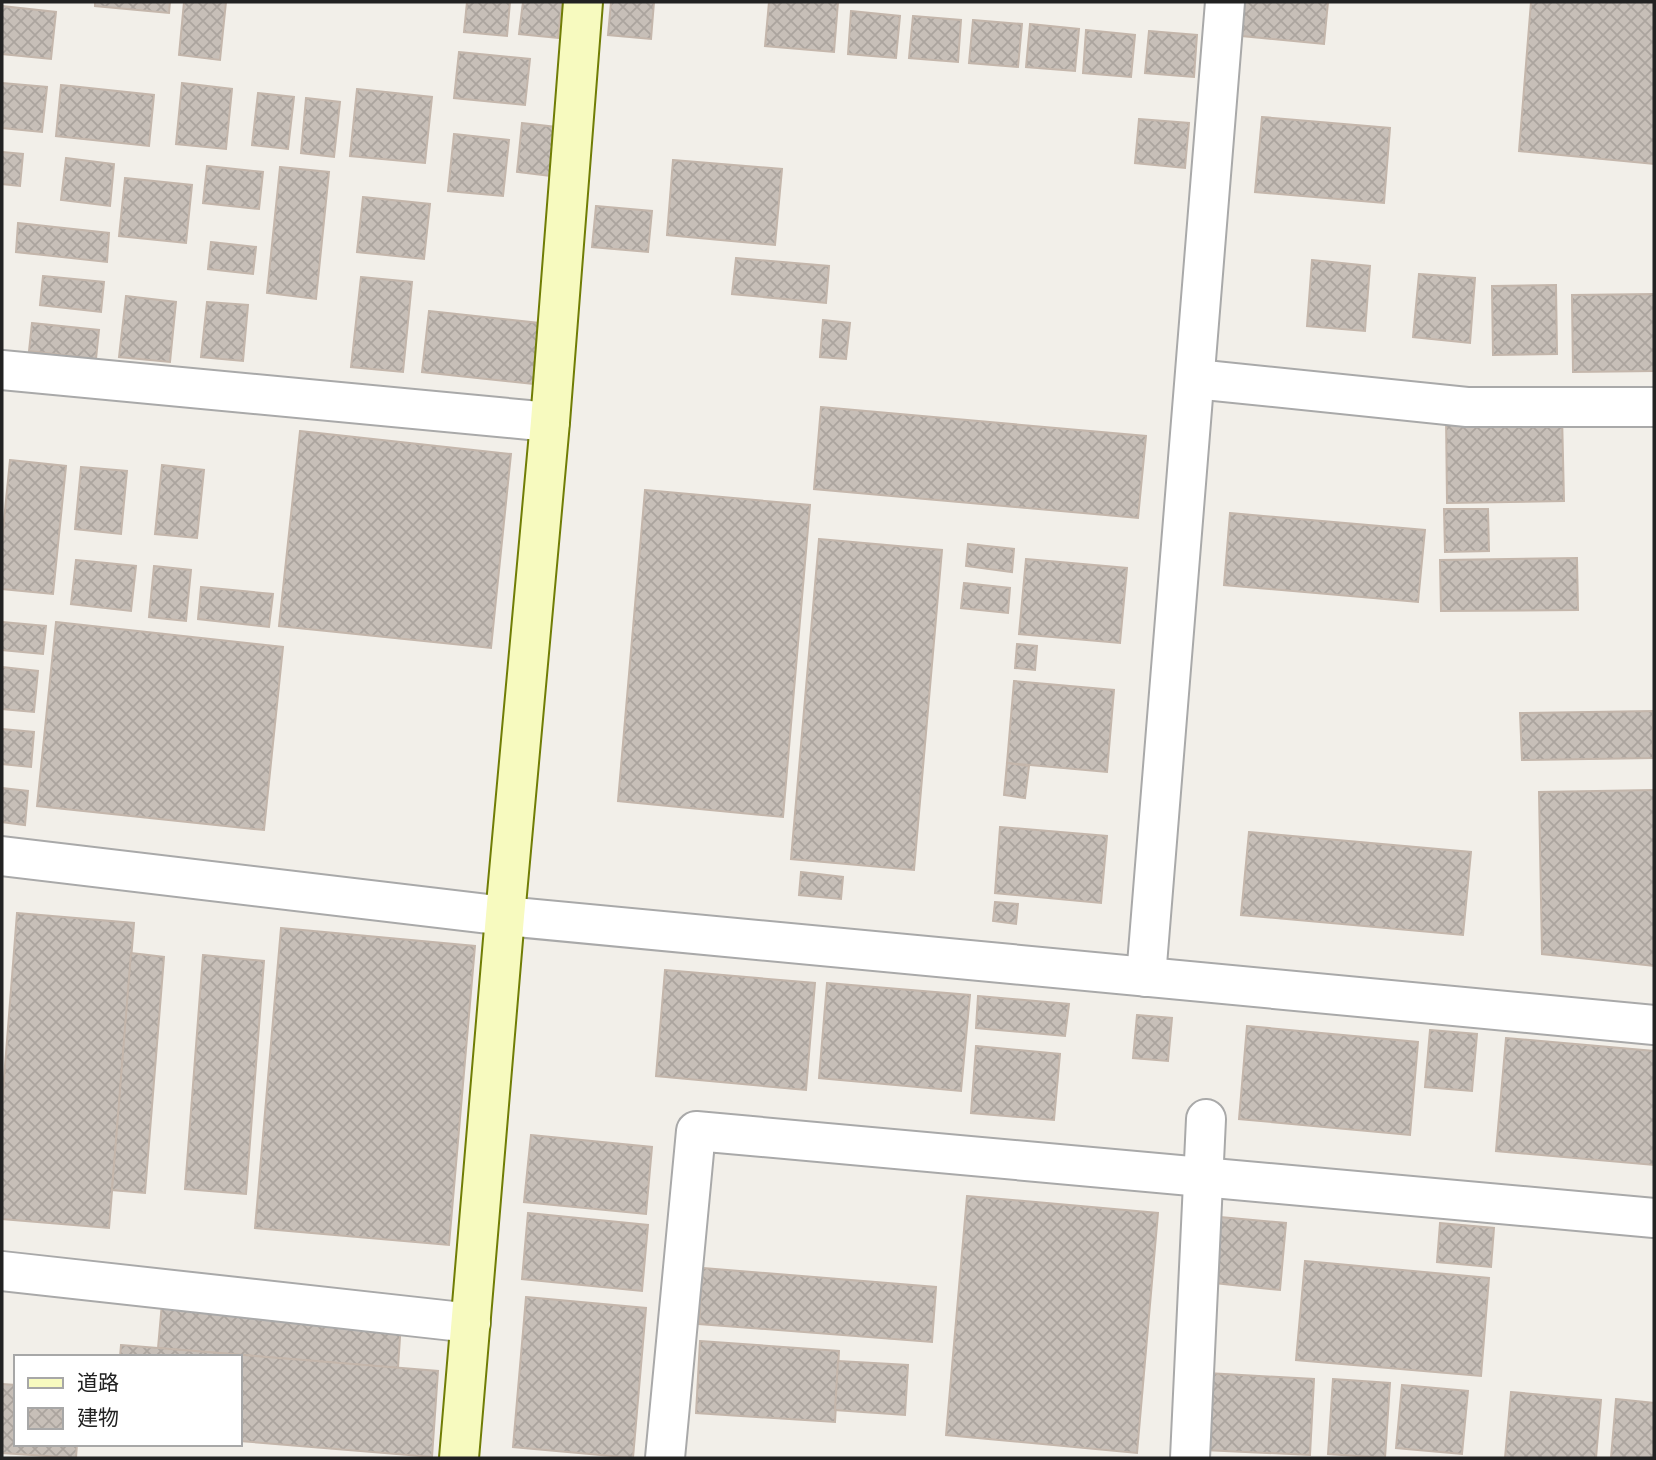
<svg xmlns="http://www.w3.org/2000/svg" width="1656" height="1460" font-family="Inter,'Noto Sans JP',sans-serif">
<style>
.building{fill:url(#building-cross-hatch);stroke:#c4b6ab;stroke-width:2}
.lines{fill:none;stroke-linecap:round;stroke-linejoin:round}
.street-casing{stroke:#a9a9a9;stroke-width:42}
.secondary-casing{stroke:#707d05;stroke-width:42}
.street{stroke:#fff;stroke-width:38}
.secondary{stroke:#f7fabf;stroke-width:38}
</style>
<defs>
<pattern id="building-cross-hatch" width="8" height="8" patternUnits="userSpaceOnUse" patternTransform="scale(1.75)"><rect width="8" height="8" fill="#c7bfb8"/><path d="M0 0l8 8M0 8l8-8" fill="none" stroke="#aba49e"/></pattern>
</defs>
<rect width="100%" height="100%" fill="#f2efe9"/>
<g class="building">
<path d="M 95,2 L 170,2 L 169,13 L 95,6 Z"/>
<path d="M 184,2 L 226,2 L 220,60 L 179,55 Z"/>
<path d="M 467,2 L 510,2 L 507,36 L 464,32 Z"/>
<path d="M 523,2 L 562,2 L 558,38 L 519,34 Z"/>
<path d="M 611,2 L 654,2 L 651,39 L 608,35 Z"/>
<path d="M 769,2 L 838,2 L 834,52 L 765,46 Z"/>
<path d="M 1245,2 L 1328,2 L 1324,44 L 1242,36 Z"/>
<path d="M 1531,2 L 1654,2 L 1654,164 L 1519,151 Z"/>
<path d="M 2,6 L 56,12 L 51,59 L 2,54 Z"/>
<path d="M 851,11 L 900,16 L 896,58 L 848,54 Z"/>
<path d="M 913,16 L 961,20 L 958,62 L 909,58 Z"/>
<path d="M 973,20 L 1022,24 L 1018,67 L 969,63 Z"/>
<path d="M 1030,24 L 1079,29 L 1075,71 L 1026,67 Z"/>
<path d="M 1086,30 L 1135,35 L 1131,77 L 1083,73 Z"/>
<path d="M 1149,31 L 1197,35 L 1194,77 L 1145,73 Z"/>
<path d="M 459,52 L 530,59 L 525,105 L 454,98 Z"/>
<path d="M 2,83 L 47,87 L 42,132 L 2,128 Z"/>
<path d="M 182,83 L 232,89 L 226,149 L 176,144 Z"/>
<path d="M 61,85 L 154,95 L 149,146 L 56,136 Z"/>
<path d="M 357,89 L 432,97 L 425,163 L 350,156 Z"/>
<path d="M 258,93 L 294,97 L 288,149 L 252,145 Z"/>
<path d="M 306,98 L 340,102 L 334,157 L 301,153 Z"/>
<path d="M 1262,117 L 1390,128 L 1384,203 L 1255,192 Z"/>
<path d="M 1139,119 L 1189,123 L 1185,168 L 1135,163 Z"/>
<path d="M 522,123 L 556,127 L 550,176 L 517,172 Z"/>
<path d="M 454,134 L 509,140 L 503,196 L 448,191 Z"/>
<path d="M 2,152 L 23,154 L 20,186 L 2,184 Z"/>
<path d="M 66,158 L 114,164 L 110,206 L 61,200 Z"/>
<path d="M 673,160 L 782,169 L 775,245 L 667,235 Z"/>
<path d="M 207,166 L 263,172 L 259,209 L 203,203 Z"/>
<path d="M 280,167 L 329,172 L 316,299 L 267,293 Z"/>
<path d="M 125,178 L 192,185 L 186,243 L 119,236 Z"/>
<path d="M 363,197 L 430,204 L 424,259 L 357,252 Z"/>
<path d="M 596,206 L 652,211 L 648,252 L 592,247 Z"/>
<path d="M 18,223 L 109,233 L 107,262 L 16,252 Z"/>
<path d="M 211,242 L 256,247 L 253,274 L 208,269 Z"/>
<path d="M 736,258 L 829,266 L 826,303 L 732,294 Z"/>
<path d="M 1312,260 L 1370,266 L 1365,331 L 1307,326 Z"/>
<path d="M 1419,274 L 1475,278 L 1470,343 L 1413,337 Z"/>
<path d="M 43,276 L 104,282 L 101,312 L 40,305 Z"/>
<path d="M 361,277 L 412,282 L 403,372 L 351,367 Z"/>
<path d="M 1556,285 L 1557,354 L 1493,355 L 1492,286 Z"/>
<path d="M 1654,294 L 1654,371 L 1573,372 L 1572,295 Z"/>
<path d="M 126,296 L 176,302 L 170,362 L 119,357 Z"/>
<path d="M 207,302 L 248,305 L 243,361 L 201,357 Z"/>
<path d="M 429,311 L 539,323 L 533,384 L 422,372 Z"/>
<path d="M 823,320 L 850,323 L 846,359 L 820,357 Z"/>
<path d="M 32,323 L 99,330 L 96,359 L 29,351 Z"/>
<path d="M 821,407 L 1146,436 L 1138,518 L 814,489 Z"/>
<path d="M 1562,414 L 1564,501 L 1447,503 L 1446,415 Z"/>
<path d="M 300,431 L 511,454 L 491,648 L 279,626 Z"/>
<path d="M 10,460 L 66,466 L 53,594 L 2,589 L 2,540 Z"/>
<path d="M 162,465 L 204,470 L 197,538 L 155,534 Z"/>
<path d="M 81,467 L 127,471 L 121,534 L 75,529 Z"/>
<path d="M 645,490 L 810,505 L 783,817 L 618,801 Z"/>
<path d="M 1444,509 L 1488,509 L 1489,551 L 1445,552 Z"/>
<path d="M 1230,513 L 1425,530 L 1418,602 L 1224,585 Z"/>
<path d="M 819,539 L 942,550 L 914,870 L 791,859 Z"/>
<path d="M 968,544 L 1014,549 L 1012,572 L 966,566 Z"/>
<path d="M 1577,558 L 1578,610 L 1441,611 L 1440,560 Z"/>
<path d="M 1026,559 L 1127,568 L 1120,643 L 1019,634 Z"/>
<path d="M 76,560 L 136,566 L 131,611 L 71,604 Z"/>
<path d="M 154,566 L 191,570 L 186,621 L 149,617 Z"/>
<path d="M 964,583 L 1010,588 L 1008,613 L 961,608 Z"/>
<path d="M 201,587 L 273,594 L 269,627 L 198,619 Z"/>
<path d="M 2,622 L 46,626 L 43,654 L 2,650 Z"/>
<path d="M 56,622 L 283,647 L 264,830 L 37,806 Z"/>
<path d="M 1017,644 L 1037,646 L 1035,670 L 1015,668 Z"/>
<path d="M 2,667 L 38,671 L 34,712 L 2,709 Z"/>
<path d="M 1014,681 L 1114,690 L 1107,772 L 1007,763 Z"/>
<path d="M 1653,711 L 1653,758 L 1522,760 L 1520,713 Z"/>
<path d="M 2,729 L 34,732 L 31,767 L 2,764 Z"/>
<path d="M 1007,763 L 1029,766 L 1025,798 L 1004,795 Z"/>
<path d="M 2,788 L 28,791 L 25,825 L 2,822 Z"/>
<path d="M 1654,790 L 1654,966 L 1542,954 L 1539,792 Z"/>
<path d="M 1000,827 L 1107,836 L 1101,903 L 995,893 Z"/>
<path d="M 1249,832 L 1471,852 L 1463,935 L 1241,915 Z"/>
<path d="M 801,872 L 843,877 L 841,899 L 799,895 Z"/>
<path d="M 995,902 L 1018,904 L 1016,924 L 993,921 Z"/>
<path d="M 17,913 L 134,923 L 109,1228 L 2,1219 L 2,1104 Z"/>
<path d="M 281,928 L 475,946 L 449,1245 L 255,1228 Z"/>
<path d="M 131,953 L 164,957 L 145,1193 L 112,1190 Z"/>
<path d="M 203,955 L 264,961 L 246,1194 L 185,1189 Z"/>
<path d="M 665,970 L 815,983 L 806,1090 L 656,1076 Z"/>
<path d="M 827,983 L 970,995 L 961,1091 L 819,1078 Z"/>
<path d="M 978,996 L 1069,1004 L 1065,1036 L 976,1028 Z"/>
<path d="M 1137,1015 L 1172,1018 L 1168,1061 L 1133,1058 Z"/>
<path d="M 1247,1026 L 1418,1042 L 1410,1135 L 1239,1119 Z"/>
<path d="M 1430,1030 L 1477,1034 L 1472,1091 L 1425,1087 Z"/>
<path d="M 1506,1038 L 1654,1051 L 1654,1165 L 1496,1151 Z"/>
<path d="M 976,1046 L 1060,1054 L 1054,1120 L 971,1113 Z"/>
<path d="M 531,1135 L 652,1147 L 646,1214 L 524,1202 Z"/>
<path d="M 967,1196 L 1158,1213 L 1137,1453 L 946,1435 Z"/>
<path d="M 528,1213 L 648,1225 L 642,1291 L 522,1279 Z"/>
<path d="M 1220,1217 L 1286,1223 L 1280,1290 L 1215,1283 Z"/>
<path d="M 1440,1223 L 1494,1228 L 1491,1267 L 1437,1262 Z"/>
<path d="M 1305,1261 L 1489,1278 L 1481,1376 L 1296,1360 Z"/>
<path d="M 703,1268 L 936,1287 L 932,1342 L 699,1324 Z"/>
<path d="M 526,1297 L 646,1308 L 633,1458 L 513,1447 Z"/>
<path d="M 162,1303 L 401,1322 L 398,1368 L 158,1348 Z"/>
<path d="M 700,1341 L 839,1351 L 835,1422 L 696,1413 Z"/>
<path d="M 121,1345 L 438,1371 L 432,1457 L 240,1441 L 240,1357 L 120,1357 Z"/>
<path d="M 838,1361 L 908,1365 L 905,1415 L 835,1410 Z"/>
<path d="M 1207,1373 L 1314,1379 L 1310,1455 L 1204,1450 Z"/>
<path d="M 1333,1379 L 1390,1383 L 1385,1458 L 1328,1454 Z"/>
<path d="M 2,1384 L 16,1385 L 16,1444 L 77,1444 L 76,1458 L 2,1453 Z"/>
<path d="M 1402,1385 L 1468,1391 L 1462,1454 L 1396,1448 Z"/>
<path d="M 1511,1392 L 1601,1400 L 1596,1458 L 1505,1458 Z"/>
<path d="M 1616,1399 L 1654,1403 L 1654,1458 L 1611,1458 Z"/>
</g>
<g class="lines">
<g class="street-casing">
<g id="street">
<path d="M 2,370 L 550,422"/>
<path d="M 1195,379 L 1467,407 L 1654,407"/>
<path d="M 2,856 L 505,916 L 1654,1025"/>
<path d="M 1146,977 L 1225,2"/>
<path d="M 2,1271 L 471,1323"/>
<path d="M 665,1458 L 696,1131 L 1654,1218"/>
<path d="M 1190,1458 L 1206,1119"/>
</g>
</g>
<g class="secondary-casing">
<path id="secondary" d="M 459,1458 L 505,916 L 550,422 L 583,2"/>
</g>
<use href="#street" class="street"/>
<use href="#secondary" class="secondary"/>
</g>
<rect width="1656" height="1460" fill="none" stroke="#222222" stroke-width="7"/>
<rect x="14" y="1355" width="228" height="91" fill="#ffffff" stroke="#a7a7a7" stroke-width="2"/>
<rect x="28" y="1378" width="35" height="10" fill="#f7fabf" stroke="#a7a7a7" stroke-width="2"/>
<text x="77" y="1390" font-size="21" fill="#222222">道路</text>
<rect x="28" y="1408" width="35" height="21" fill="url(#building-cross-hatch)" stroke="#a7a7a7" stroke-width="2"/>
<text x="77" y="1425" font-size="21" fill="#222222">建物</text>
</svg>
